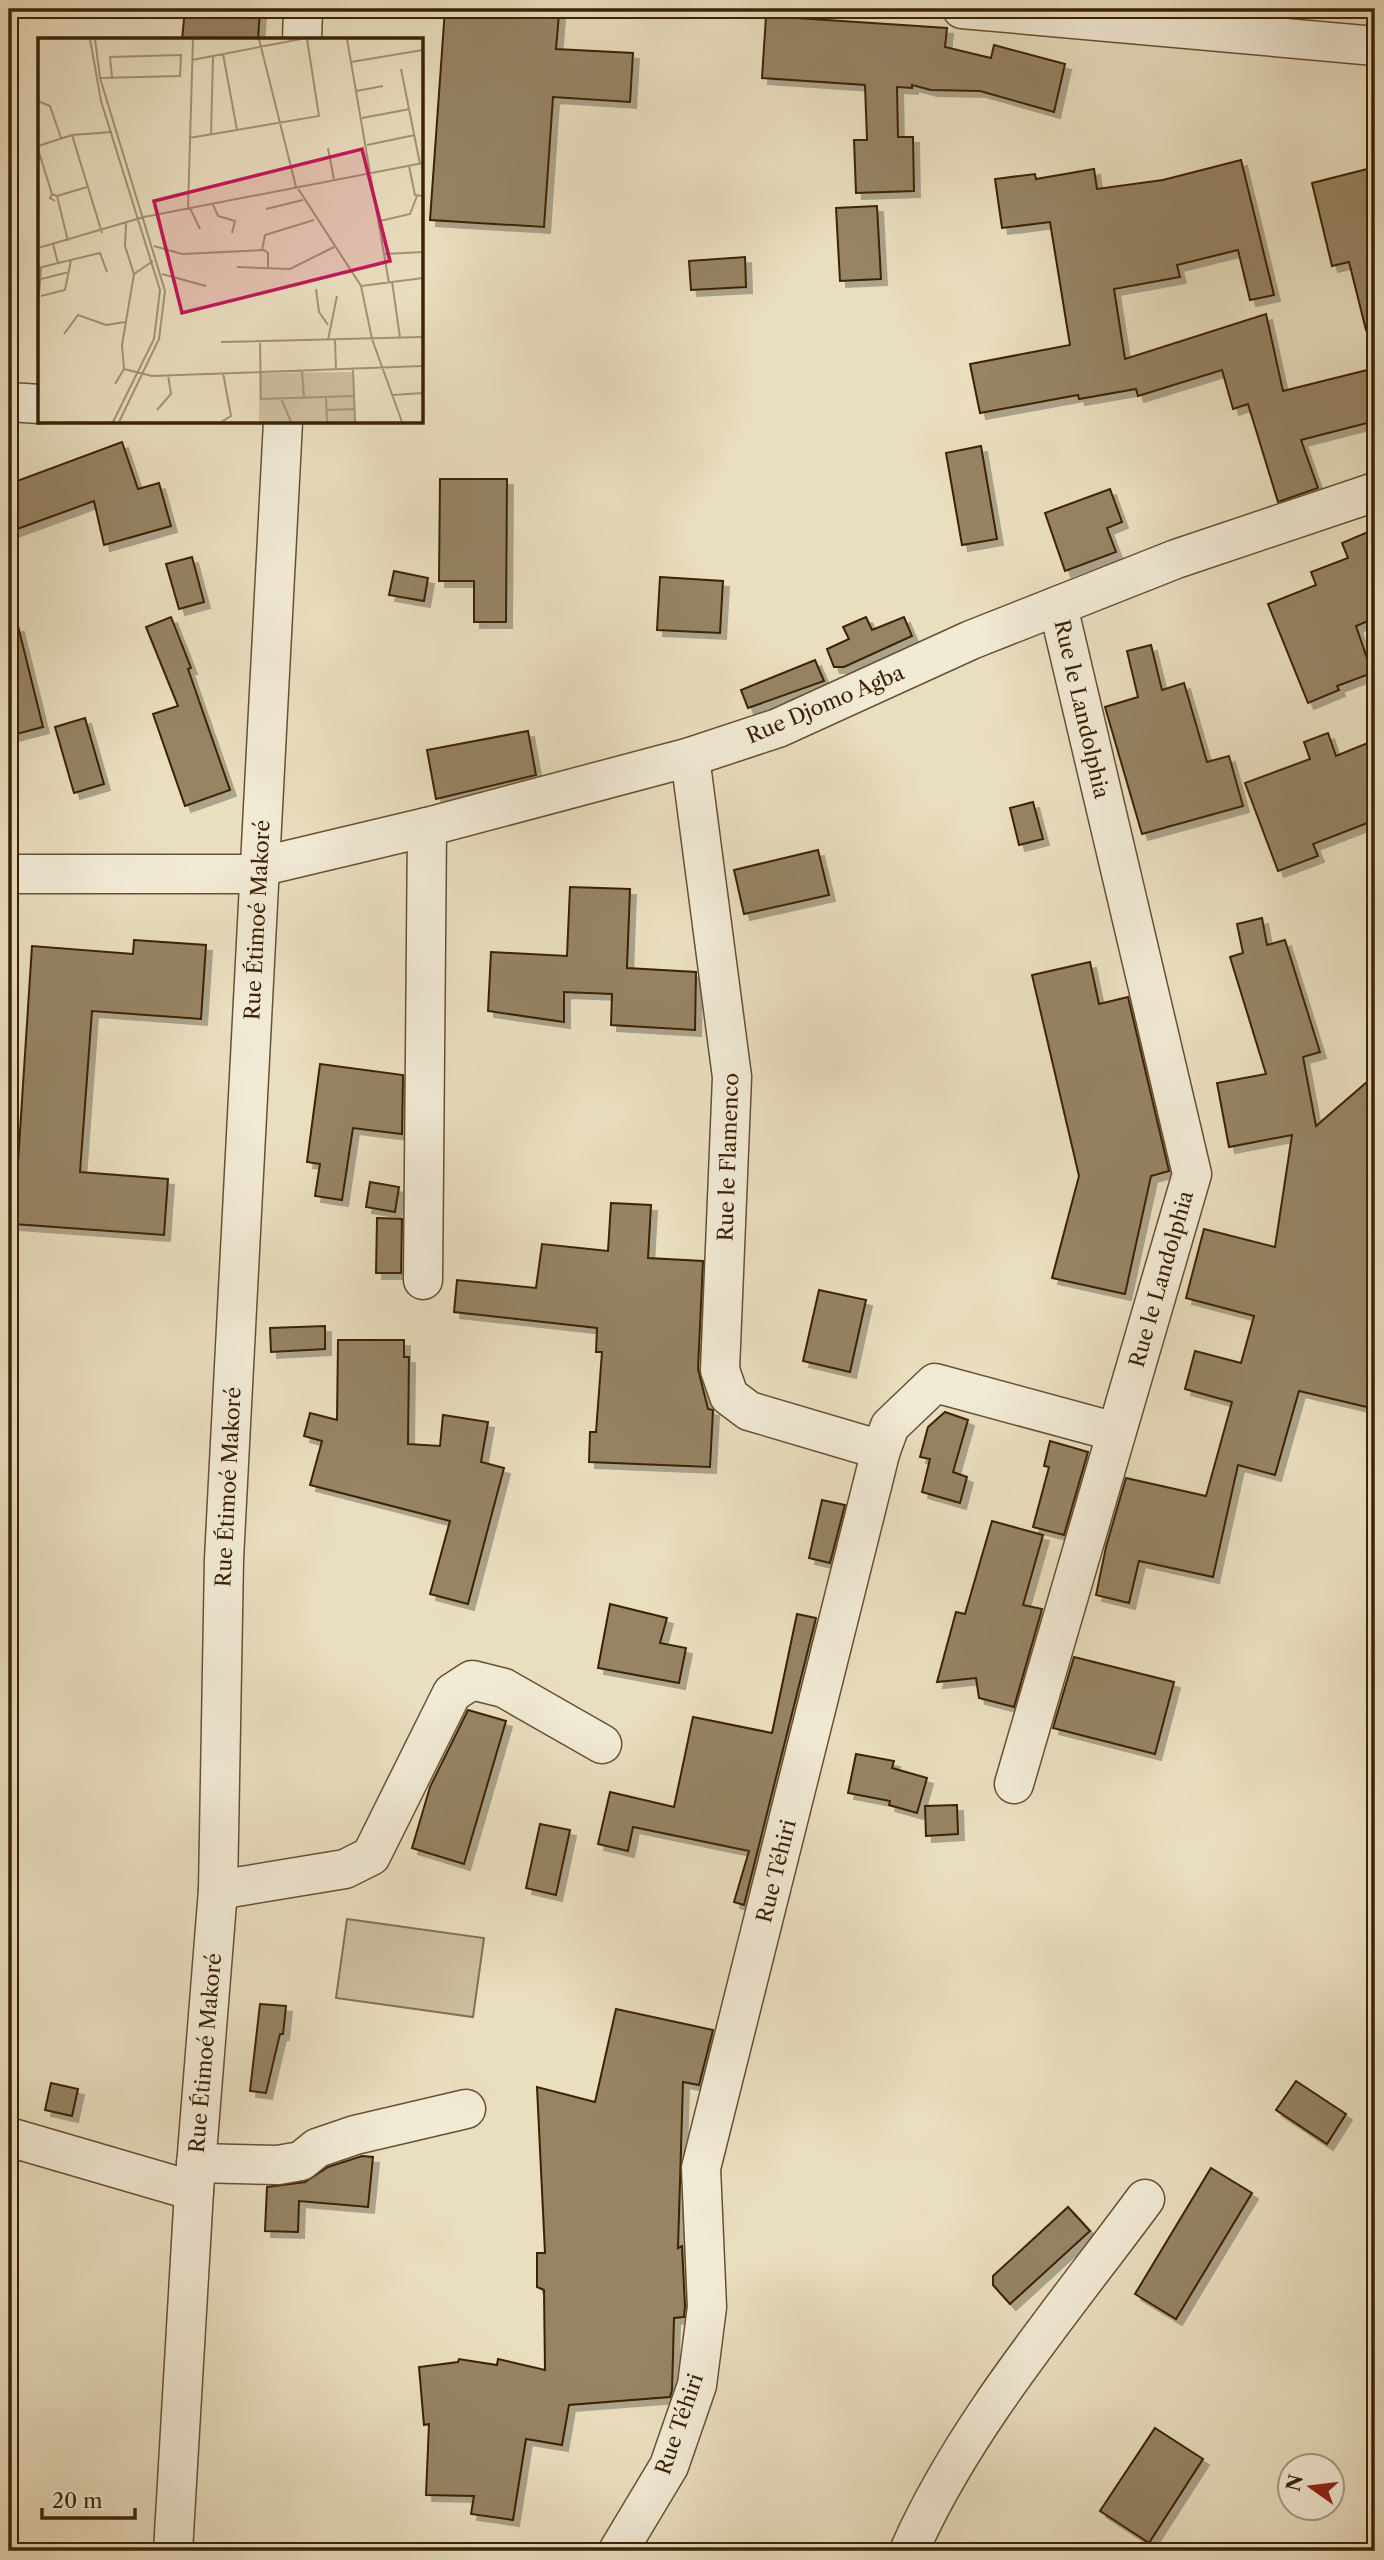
<svg xmlns="http://www.w3.org/2000/svg" width="1384" height="2560" font-family="'Libre Caslon Text',serif">
<style>
.green{fill:#ccbe9f;stroke:#847051;stroke-width:2}
.building{fill:#968465;stroke:#3c2203;stroke-width:2;filter:url(#shadow)}
.lines{fill:none;stroke-linecap:round;stroke-linejoin:round}
.minor-casing{stroke:#675132;stroke-width:41}
.minor{stroke:#f1ead5;stroke-width:38}
.labels{text-anchor:middle;dominant-baseline:central;stroke-width:5;stroke-linejoin:round;paint-order:stroke}
.street-label{font-size:21px;fill:#3c2203;stroke:#f1ead5}
.inset-road{fill:none;stroke:#a49374;stroke-width:2}
.view{fill:#c2185b;fill-opacity:0.15;stroke:#c2185b;stroke-width:3.5}
.inset-edge{fill:none;stroke:#3c2203;stroke-width:3.5}
</style>
<defs>
<filter id="shadow"><feDropShadow dx="6" dy="6" stdDeviation="0" flood-color="#0004"/></filter>
</defs>
<rect width="100%" height="100%" fill="#e9debf"/>
<filter id="stains"><feTurbulence type="fractalNoise" baseFrequency=".00286" numOctaves="4"/><feColorMatrix values="0 0 0 0 .2 0 0 0 0 .09 0 0 0 0 .02 0 0 0 .5 -.17"/></filter>
<radialGradient id="worn" r=".72"><stop offset=".6" stop-color="#630" stop-opacity="0"/><stop offset="1" stop-color="#630" stop-opacity=".3"/></radialGradient>
<path class="green" d="M 347,1919 L 484,1938 L 473,2017 L 336,1998 Z"/>
<g class="building">
<path d="M 185,9 L 260,9 L 258,40 L 182,40 Z"/>
<path d="M 445,9 L 559,14 L 556,49 L 633,53 L 630,102 L 553,97 L 544,227 L 430,220 Z"/>
<path d="M 766,16 L 947,28 L 945,47 L 991,58 L 994,45 L 1065,64 L 1054,112 L 980,91 L 931,90 L 912,85 L 912,88 L 897,87 L 898,137 L 913,137 L 914,191 L 856,193 L 854,140 L 867,140 L 865,85 L 762,78 Z"/>
<path d="M 1241,160 L 1274,295 L 1250,300 L 1238,250 L 1177,265 L 1180,277 L 1114,289 L 1125,359 L 1266,314 L 1283,391 L 1375,368 L 1375,421 L 1301,440 L 1318,488 L 1278,502 L 1248,404 L 1233,409 L 1222,370 L 1138,396 L 1136,389 L 1079,399 L 1078,395 L 980,413 L 970,364 L 1070,345 L 1050,222 L 1002,228 L 995,179 L 1035,174 L 1036,179 L 1094,169 L 1097,189 L 1163,180 Z"/>
<path d="M 1375,167 L 1375,328 L 1366,330 L 1349,262 L 1332,266 L 1312,183 Z"/>
<path d="M 877,206 L 881,279 L 840,281 L 836,208 Z"/>
<path d="M 745,257 L 746,287 L 691,290 L 689,261 Z"/>
<path d="M 122,442 L 138,489 L 159,483 L 171,526 L 104,545 L 94,501 L 9,532 L 9,479 L 20,480 Z"/>
<path d="M 981,446 L 997,539 L 962,545 L 946,453 Z"/>
<path d="M 440,479 L 507,479 L 506,622 L 474,622 L 474,581 L 439,581 Z"/>
<path d="M 1110,489 L 1122,522 L 1107,528 L 1116,552 L 1065,571 L 1045,513 Z"/>
<path d="M 1375,529 L 1375,618 L 1356,626 L 1372,673 L 1337,686 L 1339,690 L 1308,703 L 1268,604 L 1316,585 L 1311,572 L 1348,558 L 1342,543 Z"/>
<path d="M 192,557 L 204,602 L 179,609 L 166,564 Z"/>
<path d="M 394,571 L 428,578 L 424,601 L 389,595 Z"/>
<path d="M 660,577 L 723,581 L 720,633 L 657,630 Z"/>
<path d="M 171,617 L 191,668 L 188,669 L 230,790 L 185,806 L 153,714 L 178,706 L 146,627 Z"/>
<path d="M 866,617 L 872,630 L 904,617 L 912,636 L 844,667 L 834,667 L 827,649 L 849,639 L 843,627 Z"/>
<path d="M 18,626 L 43,727 L 9,736 L 9,627 Z"/>
<path d="M 1151,645 L 1162,690 L 1184,683 L 1207,762 L 1229,756 L 1243,806 L 1142,834 L 1105,707 L 1138,697 L 1127,651 Z"/>
<path d="M 815,660 L 824,681 L 748,708 L 741,690 Z"/>
<path d="M 85,718 L 104,784 L 74,793 L 55,727 Z"/>
<path d="M 528,731 L 536,775 L 436,799 L 427,750 Z"/>
<path d="M 1328,733 L 1336,756 L 1375,740 L 1375,820 L 1313,844 L 1318,856 L 1278,871 L 1245,783 L 1310,759 L 1304,742 Z"/>
<path d="M 1033,802 L 1043,839 L 1019,845 L 1010,808 Z"/>
<path d="M 818,850 L 829,895 L 744,914 L 734,870 Z"/>
<path d="M 570,887 L 630,889 L 627,968 L 696,972 L 695,1030 L 611,1025 L 612,994 L 564,992 L 564,1022 L 488,1011 L 491,952 L 567,956 Z"/>
<path d="M 1262,918 L 1267,945 L 1285,940 L 1320,1052 L 1303,1057 L 1316,1126 L 1375,1075 L 1375,1409 L 1299,1391 L 1275,1475 L 1238,1465 L 1213,1577 L 1139,1561 L 1129,1603 L 1096,1595 L 1106,1547 L 1126,1478 L 1206,1496 L 1232,1402 L 1185,1389 L 1195,1351 L 1241,1363 L 1254,1316 L 1186,1298 L 1204,1229 L 1275,1247 L 1292,1135 L 1229,1147 L 1217,1083 L 1266,1074 L 1230,957 L 1243,953 L 1237,924 Z"/>
<path d="M 134,940 L 206,945 L 201,1019 L 92,1011 L 80,1172 L 168,1179 L 164,1235 L 14,1224 L 32,946 L 133,954 Z"/>
<path d="M 1090,962 L 1099,1004 L 1128,997 L 1169,1171 L 1151,1176 L 1125,1294 L 1052,1278 L 1079,1176 L 1032,975 Z"/>
<path d="M 320,1064 L 403,1075 L 402,1134 L 353,1128 L 342,1200 L 315,1196 L 320,1164 L 307,1162 Z"/>
<path d="M 370,1182 L 399,1187 L 395,1212 L 366,1207 Z"/>
<path d="M 611,1203 L 651,1205 L 648,1258 L 703,1261 L 698,1369 L 708,1409 L 713,1410 L 710,1467 L 589,1462 L 590,1432 L 596,1432 L 602,1352 L 596,1352 L 597,1328 L 454,1312 L 457,1280 L 536,1288 L 542,1244 L 608,1251 Z"/>
<path d="M 377,1218 L 402,1219 L 401,1273 L 376,1273 Z"/>
<path d="M 819,1290 L 866,1300 L 850,1372 L 803,1361 Z"/>
<path d="M 325,1326 L 325,1349 L 271,1352 L 270,1328 Z"/>
<path d="M 338,1340 L 404,1340 L 404,1357 L 409,1357 L 408,1444 L 440,1446 L 443,1415 L 488,1422 L 481,1462 L 504,1468 L 468,1604 L 430,1594 L 450,1521 L 310,1485 L 322,1441 L 304,1436 L 310,1413 L 337,1420 Z"/>
<path d="M 945,1412 L 968,1420 L 953,1472 L 967,1477 L 960,1503 L 922,1492 L 930,1459 L 920,1457 L 928,1427 Z"/>
<path d="M 1050,1441 L 1088,1452 L 1064,1535 L 1033,1527 L 1049,1467 L 1044,1466 Z"/>
<path d="M 822,1500 L 845,1505 L 830,1563 L 809,1558 Z"/>
<path d="M 992,1521 L 1043,1535 L 1023,1605 L 1042,1609 L 1014,1707 L 979,1698 L 976,1678 L 937,1682 L 956,1612 L 965,1614 Z"/>
<path d="M 610,1604 L 667,1618 L 660,1643 L 686,1648 L 679,1683 L 598,1668 Z"/>
<path d="M 797,1614 L 816,1618 L 744,1905 L 734,1902 L 749,1851 L 633,1827 L 628,1851 L 598,1844 L 610,1792 L 674,1807 L 693,1717 L 772,1733 Z"/>
<path d="M 1074,1657 L 1174,1682 L 1155,1754 L 1053,1728 Z"/>
<path d="M 468,1710 L 506,1721 L 464,1864 L 412,1848 L 430,1787 Z"/>
<path d="M 856,1754 L 894,1761 L 892,1768 L 927,1778 L 917,1813 L 889,1805 L 890,1801 L 848,1793 Z"/>
<path d="M 957,1805 L 958,1834 L 926,1836 L 925,1806 Z"/>
<path d="M 540,1824 L 570,1830 L 556,1895 L 526,1888 Z"/>
<path d="M 260,2004 L 286,2006 L 283,2034 L 280,2034 L 266,2093 L 250,2091 Z"/>
<path d="M 616,2009 L 713,2030 L 699,2085 L 683,2082 L 678,2248 L 682,2246 L 685,2306 L 684,2317 L 674,2318 L 672,2390 L 670,2397 L 569,2405 L 562,2445 L 526,2439 L 513,2520 L 471,2514 L 474,2496 L 426,2495 L 429,2424 L 424,2425 L 419,2367 L 458,2362 L 459,2359 L 497,2365 L 498,2359 L 545,2370 L 544,2290 L 537,2287 L 537,2253 L 545,2253 L 537,2087 L 595,2102 Z"/>
<path d="M 1296,2081 L 1346,2114 L 1327,2144 L 1276,2110 Z"/>
<path d="M 51,2083 L 78,2089 L 72,2116 L 45,2110 Z"/>
<path d="M 362,2156 L 373,2157 L 368,2207 L 299,2201 L 298,2232 L 265,2231 L 267,2187 L 305,2182 L 328,2167 Z"/>
<path d="M 1211,2168 L 1252,2193 L 1176,2319 L 1135,2294 Z"/>
<path d="M 1068,2207 L 1090,2231 L 1010,2304 L 993,2285 L 993,2276 Z"/>
<path d="M 1155,2428 L 1203,2459 L 1149,2543 L 1100,2511 Z"/>
</g>
<g class="lines">
<g class="minor-casing">
<g id="minor">
<path d="M 962,9 L 1375,46"/>
<path d="M 302,40 L 303,9"/>
<path d="M 9,402 L 40,404"/>
<path d="M 690,757 L 732,1077 L 720,1370 L 729,1396 L 749,1411 L 881,1450"/>
<path d="M 259,867 L 427,827 L 690,757 L 778,728 L 971,640 L 1176,559 L 1375,492"/>
<path d="M 9,874 L 260,874"/>
<path d="M 423,1280 L 427,827"/>
<path d="M 1014,1784 L 1192,1174 L 1058,606"/>
<path d="M 218,1890 L 345,1869 L 371,1856 L 452,1693 L 472,1680 L 504,1688 L 602,1744"/>
<path d="M 9,2137 L 194,2191"/>
<path d="M 196,2163 L 278,2165 L 301,2161 L 317,2148 L 355,2135 L 466,2109"/>
<path d="M 173,2551 L 194,2191 L 218,1890 L 224,1559 L 283,422"/>
<path d="M 618,2551 L 669,2466 L 697,2385 L 707,2307 L 701,2168 L 881,1450 L 890,1426 L 935,1383 L 1116,1432"/>
<path d="M 909,2551 C 963,2427 1064,2309 1145,2199"/>
</g>
</g>
<use href="#minor" class="minor"/>
</g>
<g class="labels">
<g class="street-label">
<text transform="translate(825 704) rotate(-23)">Rue Djomo Agba</text>
<text transform="translate(1082 709) rotate(77)">Rue le Landolphia</text>
<text transform="translate(257 920) rotate(-87)">Rue Étimoé Makoré</text>
<text transform="translate(728 1157) rotate(-88)">Rue le Flamenco</text>
<text transform="translate(1161 1279) rotate(-74)">Rue le Landolphia</text>
<text transform="translate(228 1487) rotate(-87)">Rue Étimoé Makoré</text>
<text transform="translate(776 1871) rotate(-76)">Rue Téhiri</text>
<text transform="translate(205 2053) rotate(-85)">Rue Étimoé Makoré</text>
<text transform="translate(679 2424) rotate(-71)">Rue Téhiri</text>
</g>
</g>
<g transform="translate(38 38)">
<rect width="385" height="385" fill="#e9debf"/>
<path d="M 315,334 L 318,384 L 221,384 L 221,335 Z" fill="#ccbe9f"/>
<path class="inset-road" d="M 52,1 L 63,63 L 122,252 L 116,301 L 75,384M 57,1 L 62,40 L 127,253 L 121,301 L 81,384M 221,1 L 258,149M 309,1 L 351,245M 185,16 L 199,92M 154,22 L 263,1M 313,24 L 385,12M 363,31 L 382,126M 62,40 L 142,38 L 143,17 L 72,19 L 74,39M 318,53 L 345,48M 0,63 L 12,68 L 23,100M 324,80 L 372,71M 34,97 L 64,195M 173,97 L 175,18M 151,100 L 281,78 L 269,1M 329,107 L 377,97M 0,108 L 34,97 L 74,94M 290,110 L 296,142M 0,111 L 14,156M 371,128 L 377,157 L 385,158M 259,149 L 323,248 L 334,301 L 364,384M 19,158 L 49,149M 17,163 L 12,160 L 14,156 L 19,158 L 30,203M 175,167 L 180,178 L 197,183 L 194,195M 152,170 L 162,191M 150,171 L 155,1M 228,171 L 265,162M 342,183 L 372,176 L 379,158M 88,185 L 87,208 L 96,236M 116,208 L 144,216 L 226,212 L 230,215 L 230,230M 0,210 L 106,179 L 385,125M 224,212 L 227,197 L 276,182M 347,216 L 385,214M 20,225 L 62,215 L 69,234M 199,229 L 252,231 L 296,209M 1,230 L 20,225 L 15,206M 124,236 L 168,248M 3,241 L 31,234M 354,243 L 362,300M 323,248 L 385,240M 278,251 L 281,274 L 290,287M 3,258 L 27,252 L 33,222M 0,270 L 3,230M 26,296 L 40,277 L 68,287 L 88,284M 290,302 L 299,258M 297,302 L 298,331M 183,304 L 385,299M 222,305 L 223,361 L 316,358M 86,331 L 114,338 L 385,328M 315,331 L 317,384M 264,332 L 266,360M 77,346 L 86,331 L 84,307 L 96,236 L 115,223M 355,357 L 385,355M 288,359 L 289,384M 243,360 L 253,384M 119,372 L 133,356 L 130,337M 288,372 L 317,371M 183,384 L 193,378 L 185,335"/>
<path class="view" d="M 324,111 L 352,223 L 144,275 L 116,163 Z"/>
<rect width="385" height="385" class="inset-edge"/>
</g>
<rect width="1384" height="2560" fill="none" stroke="#e9debf" stroke-width="35"/>
<rect x="10" y="10" width="1363" height="2539" fill="none" stroke="#3c2203" stroke-width="3.5"/>
<rect x="18" y="18" width="1349" height="2525" fill="none" stroke="#3c2203" stroke-width="2"/>
<g transform="translate(1311 2487) rotate(284)"><circle r="33" fill="#f1ead5" stroke="#a99a81" stroke-width="2"/>
<path d="M0-5L12 26L0 18L-12 26Z" fill="#8f2418"/>
<text y="-10" font-size="19" font-weight="bold" text-anchor="middle" fill="#3c2203">N</text>
</g>
<path d="M42 2508v10h93v-10" fill="none" stroke="#3c2203" stroke-width="3.5"/>
<text x="52" y="2508" font-size="21" fill="#3c2203" stroke="#f1ead5" stroke-width="5" paint-order="stroke">20 m</text>
<rect width="100%" height="100%" filter="url(#stains)"/>
<rect width="100%" height="100%" fill="url(#worn)"/>
</svg>
